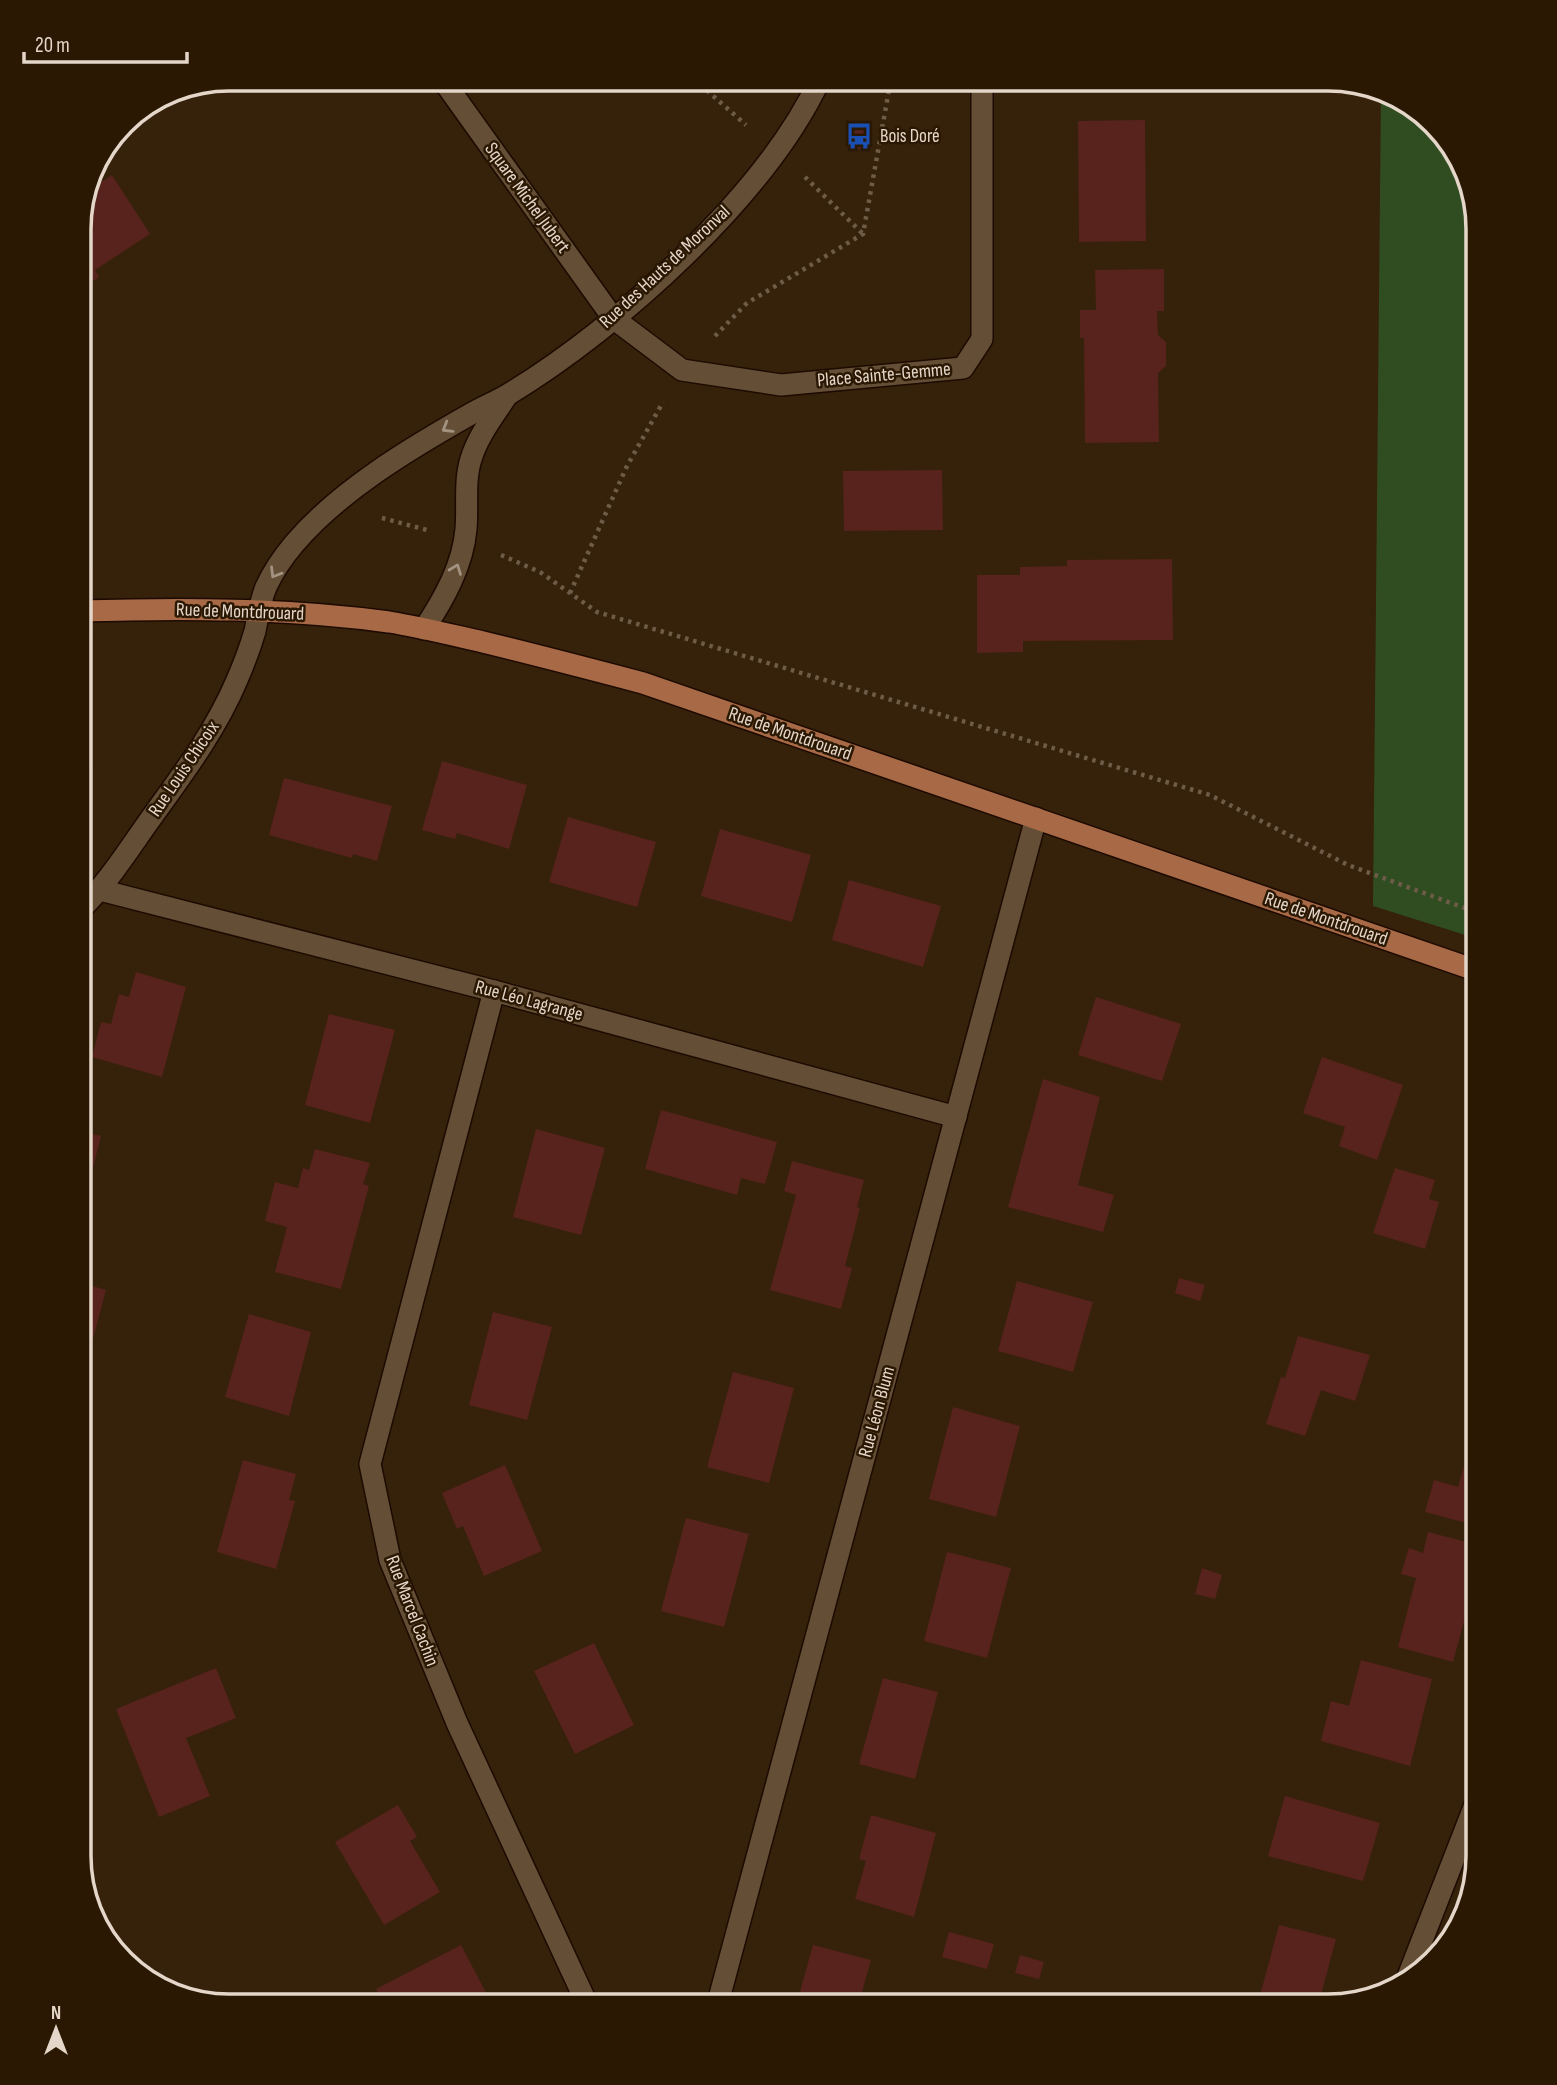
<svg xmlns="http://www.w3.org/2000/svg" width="1557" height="2085" font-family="'Sofia Sans Condensed',sans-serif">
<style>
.green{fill:#304d21}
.building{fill:#57231c}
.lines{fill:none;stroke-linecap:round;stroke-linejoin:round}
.minor-casing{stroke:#1d0a00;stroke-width:24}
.major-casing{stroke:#1d0a00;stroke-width:24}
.path{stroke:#6e5c49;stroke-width:4.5;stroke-dasharray:3.5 5;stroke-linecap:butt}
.minor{stroke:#644e36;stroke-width:21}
.major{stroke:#a86a46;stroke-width:21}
.oneway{stroke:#a49280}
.labels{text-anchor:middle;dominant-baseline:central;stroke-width:5;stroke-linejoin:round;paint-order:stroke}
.poi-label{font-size:19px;fill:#e4d6c9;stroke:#2b1802;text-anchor:start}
.street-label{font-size:19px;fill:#e4d6c9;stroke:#2b1802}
.rim{fill:none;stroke:#e4d6c9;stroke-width:3.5}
</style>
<rect width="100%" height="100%" fill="#36210b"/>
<path class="green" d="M 1381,92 L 1404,99 L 1458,153 L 1478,229 L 1478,939 L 1373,906 Z"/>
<g class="building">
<path d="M 1145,120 L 1146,241 L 1079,242 L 1078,121 Z"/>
<path d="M 853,121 L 866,122 L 863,149 L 850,148 Z"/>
<path d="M 112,175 L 150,234 L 95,270 L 99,277 L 79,290 L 79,218 L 86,192 Z"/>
<path d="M 1164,269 L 1164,311 L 1157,311 L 1158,335 L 1166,342 L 1166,366 L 1158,373 L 1159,442 L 1085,443 L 1084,338 L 1080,338 L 1080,310 L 1096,310 L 1095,270 Z"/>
<path d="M 942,470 L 943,530 L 844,531 L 843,471 Z"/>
<path d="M 1172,559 L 1173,640 L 1023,641 L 1023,652 L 977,653 L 977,575 L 1020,575 L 1020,567 L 1067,566 L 1067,560 Z"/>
<path d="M 442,761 L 527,785 L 509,849 L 457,833 L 455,839 L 422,830 Z"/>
<path d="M 284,778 L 392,806 L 377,861 L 353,854 L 352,858 L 269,835 Z"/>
<path d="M 568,817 L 656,842 L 637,907 L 549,882 Z"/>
<path d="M 720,829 L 811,855 L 792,922 L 701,896 Z"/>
<path d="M 849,880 L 941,906 L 923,967 L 832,940 Z"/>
<path d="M 136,972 L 186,987 L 162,1077 L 92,1057 L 101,1022 L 111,1024 L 119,994 L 129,997 Z"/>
<path d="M 1096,997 L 1181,1024 L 1162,1081 L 1078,1055 Z"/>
<path d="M 329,1014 L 395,1030 L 370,1123 L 305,1105 Z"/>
<path d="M 1322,1057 L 1403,1085 L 1377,1160 L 1339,1146 L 1345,1127 L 1303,1113 Z"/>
<path d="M 1043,1079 L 1100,1097 L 1078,1185 L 1114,1195 L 1103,1232 L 1008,1207 Z"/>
<path d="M 661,1110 L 777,1142 L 765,1184 L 741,1178 L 737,1195 L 645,1169 Z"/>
<path d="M 536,1129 L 605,1148 L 581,1235 L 513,1217 Z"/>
<path d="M 79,1131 L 101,1136 L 82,1211 L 79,1210 Z"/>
<path d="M 315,1149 L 370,1163 L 363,1184 L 369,1186 L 341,1289 L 275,1272 L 287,1227 L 265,1221 L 275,1182 L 298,1188 L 303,1168 L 309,1170 Z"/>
<path d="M 792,1161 L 864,1180 L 857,1207 L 860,1208 L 845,1266 L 852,1268 L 841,1309 L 770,1290 L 796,1195 L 784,1191 Z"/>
<path d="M 1395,1168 L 1435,1180 L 1429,1199 L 1439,1202 L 1425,1249 L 1373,1233 Z"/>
<path d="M 1478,1260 L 1478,1288 L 1470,1285 Z"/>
<path d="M 1179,1278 L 1205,1285 L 1200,1301 L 1175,1293 Z"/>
<path d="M 1017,1281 L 1093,1302 L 1073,1372 L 998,1351 Z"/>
<path d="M 79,1282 L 106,1290 L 80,1387 L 79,1387 Z"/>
<path d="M 493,1312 L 552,1327 L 527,1420 L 469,1405 Z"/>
<path d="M 249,1314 L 311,1332 L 289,1416 L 225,1397 Z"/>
<path d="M 1298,1336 L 1370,1355 L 1355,1401 L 1321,1390 L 1305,1436 L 1266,1424 L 1281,1377 L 1285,1378 Z"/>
<path d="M 733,1372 L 794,1388 L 769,1483 L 707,1467 Z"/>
<path d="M 953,1407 L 1020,1426 L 996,1517 L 929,1499 Z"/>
<path d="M 1478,1417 L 1478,1526 L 1425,1512 L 1434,1480 L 1458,1487 Z"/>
<path d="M 243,1460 L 296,1474 L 289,1500 L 295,1501 L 276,1569 L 217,1552 Z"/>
<path d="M 505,1465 L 542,1551 L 484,1576 L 463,1526 L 457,1529 L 442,1493 Z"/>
<path d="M 686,1518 L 749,1534 L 724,1627 L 661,1611 Z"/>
<path d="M 1428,1532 L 1478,1545 L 1478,1570 L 1453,1662 L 1398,1647 L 1416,1578 L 1401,1574 L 1409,1548 L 1423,1553 Z"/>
<path d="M 947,1552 L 1011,1568 L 987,1658 L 924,1641 Z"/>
<path d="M 1202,1568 L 1222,1575 L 1215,1599 L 1195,1594 Z"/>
<path d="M 594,1643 L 634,1725 L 575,1754 L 534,1671 Z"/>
<path d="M 1361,1660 L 1432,1679 L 1410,1766 L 1321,1741 L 1331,1701 L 1349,1706 Z"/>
<path d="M 216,1668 L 236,1718 L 186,1738 L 210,1796 L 159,1817 L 116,1709 Z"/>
<path d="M 883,1678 L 938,1692 L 915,1779 L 859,1764 Z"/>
<path d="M 1285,1796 L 1380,1823 L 1363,1881 L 1268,1856 Z"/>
<path d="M 398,1805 L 417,1837 L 410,1841 L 440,1892 L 384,1925 L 335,1842 Z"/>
<path d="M 871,1815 L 936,1833 L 914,1917 L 855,1899 L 866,1861 L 859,1859 Z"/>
<path d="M 1279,1925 L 1336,1939 L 1318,2006 L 1288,2006 L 1259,1999 Z"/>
<path d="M 949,1932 L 994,1944 L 987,1969 L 942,1957 Z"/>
<path d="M 461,1945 L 493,2006 L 384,2006 L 376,1989 Z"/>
<path d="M 813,1945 L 871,1960 L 858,2006 L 796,2006 Z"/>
<path d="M 1020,1955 L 1044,1962 L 1039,1979 L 1015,1973 Z"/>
</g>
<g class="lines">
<g class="minor-casing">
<g id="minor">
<path d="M 442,79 L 613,318 L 682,370 L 781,385 L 963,368 L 982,339 L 982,79"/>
<path d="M 424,629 C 444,599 463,565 466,529 C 468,506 464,481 471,459 C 478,436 493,417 506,397"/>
<path d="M 100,890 L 494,991 L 956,1117"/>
<path d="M 79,911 C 107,884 127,852 149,821 C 182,775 215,732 237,680 C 244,664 250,648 255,631 C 258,617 260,601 266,587 C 273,572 283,557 294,544 C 339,491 409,449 469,415 C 482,407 496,402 509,394 C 618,328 766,195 820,79"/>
<path d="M 494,991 L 370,1464 L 390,1560 L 457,1723 L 588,2006"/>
<path d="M 1405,1984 L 1478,1797"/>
<path d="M 717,2006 L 1036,818"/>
</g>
</g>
<g class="major-casing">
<path id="major" d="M 79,611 C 182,608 286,608 389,622 C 420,627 452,635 483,642 C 536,655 590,669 643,683 L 1478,971"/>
</g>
<g class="path">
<path d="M 694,79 L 746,125"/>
<path d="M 805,177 L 863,234"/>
<path d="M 715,336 L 747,303 L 863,234 L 891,79"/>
<path d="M 382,518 L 427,530"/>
<path d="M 501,555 L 540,572 L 597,612 L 1210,795 L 1348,865 L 1478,913"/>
<path d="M 570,593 L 627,466 L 663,402"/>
</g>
<use href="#minor" class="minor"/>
<use href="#major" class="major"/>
</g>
<defs><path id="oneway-chevron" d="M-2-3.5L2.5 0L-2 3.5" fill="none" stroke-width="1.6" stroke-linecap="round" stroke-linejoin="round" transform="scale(1.75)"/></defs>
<g class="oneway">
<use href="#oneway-chevron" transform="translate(447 428) rotate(149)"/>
<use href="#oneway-chevron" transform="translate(456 569) rotate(-69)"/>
<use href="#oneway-chevron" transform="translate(275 573) rotate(121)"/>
</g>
<defs>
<g id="bus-bare" transform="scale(2.1)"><path d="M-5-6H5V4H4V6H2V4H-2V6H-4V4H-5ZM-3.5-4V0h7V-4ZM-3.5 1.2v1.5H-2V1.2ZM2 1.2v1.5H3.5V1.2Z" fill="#1a4fb4" stroke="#2b1802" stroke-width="2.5" paint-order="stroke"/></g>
</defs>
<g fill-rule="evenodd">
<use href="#bus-bare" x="859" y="136"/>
</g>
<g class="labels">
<g class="poi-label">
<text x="880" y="136">Bois Doré</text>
</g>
<g class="street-label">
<text transform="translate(527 198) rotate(54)">Square Michel Jubert</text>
<text transform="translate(665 267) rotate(-43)">Rue des Hauts de Moronval</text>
<text transform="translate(884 375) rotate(-5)">Place Sainte-Gemme</text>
<text transform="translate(240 612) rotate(2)">Rue de Montdrouard</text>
<text transform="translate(790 734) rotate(19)">Rue de Montdrouard</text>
<text transform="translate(184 769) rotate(-56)">Rue Louis Chicoix</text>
<text transform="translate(1326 919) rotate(19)">Rue de Montdrouard</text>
<text transform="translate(529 1001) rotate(15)">Rue Léo Lagrange</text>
<text transform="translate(877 1412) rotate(-75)">Rue Léon Blum</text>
<text transform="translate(412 1611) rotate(69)">Rue Marcel Cachin</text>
</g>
</g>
<path d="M0 0H1557V2085H0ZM229 91H1328A138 138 0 0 1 1466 229V1856A138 138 0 0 1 1328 1994H229A138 138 0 0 1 91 1856V229A138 138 0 0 1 229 91Z" fill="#2b1802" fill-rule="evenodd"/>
<path class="rim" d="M229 91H1328A138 138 0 0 1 1466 229V1856A138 138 0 0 1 1328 1994H229A138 138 0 0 1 91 1856V229A138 138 0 0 1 229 91Z"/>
<g transform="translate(56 2029)" stroke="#2b1802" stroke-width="5" paint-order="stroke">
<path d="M0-5L12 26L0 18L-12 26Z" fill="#e4d6c9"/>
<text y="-10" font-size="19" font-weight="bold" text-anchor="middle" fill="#e4d6c9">N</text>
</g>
<path d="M24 52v10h163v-10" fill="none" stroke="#e4d6c9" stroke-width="3.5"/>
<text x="35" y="52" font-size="21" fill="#e4d6c9" stroke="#2b1802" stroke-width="5" paint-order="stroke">20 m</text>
</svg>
